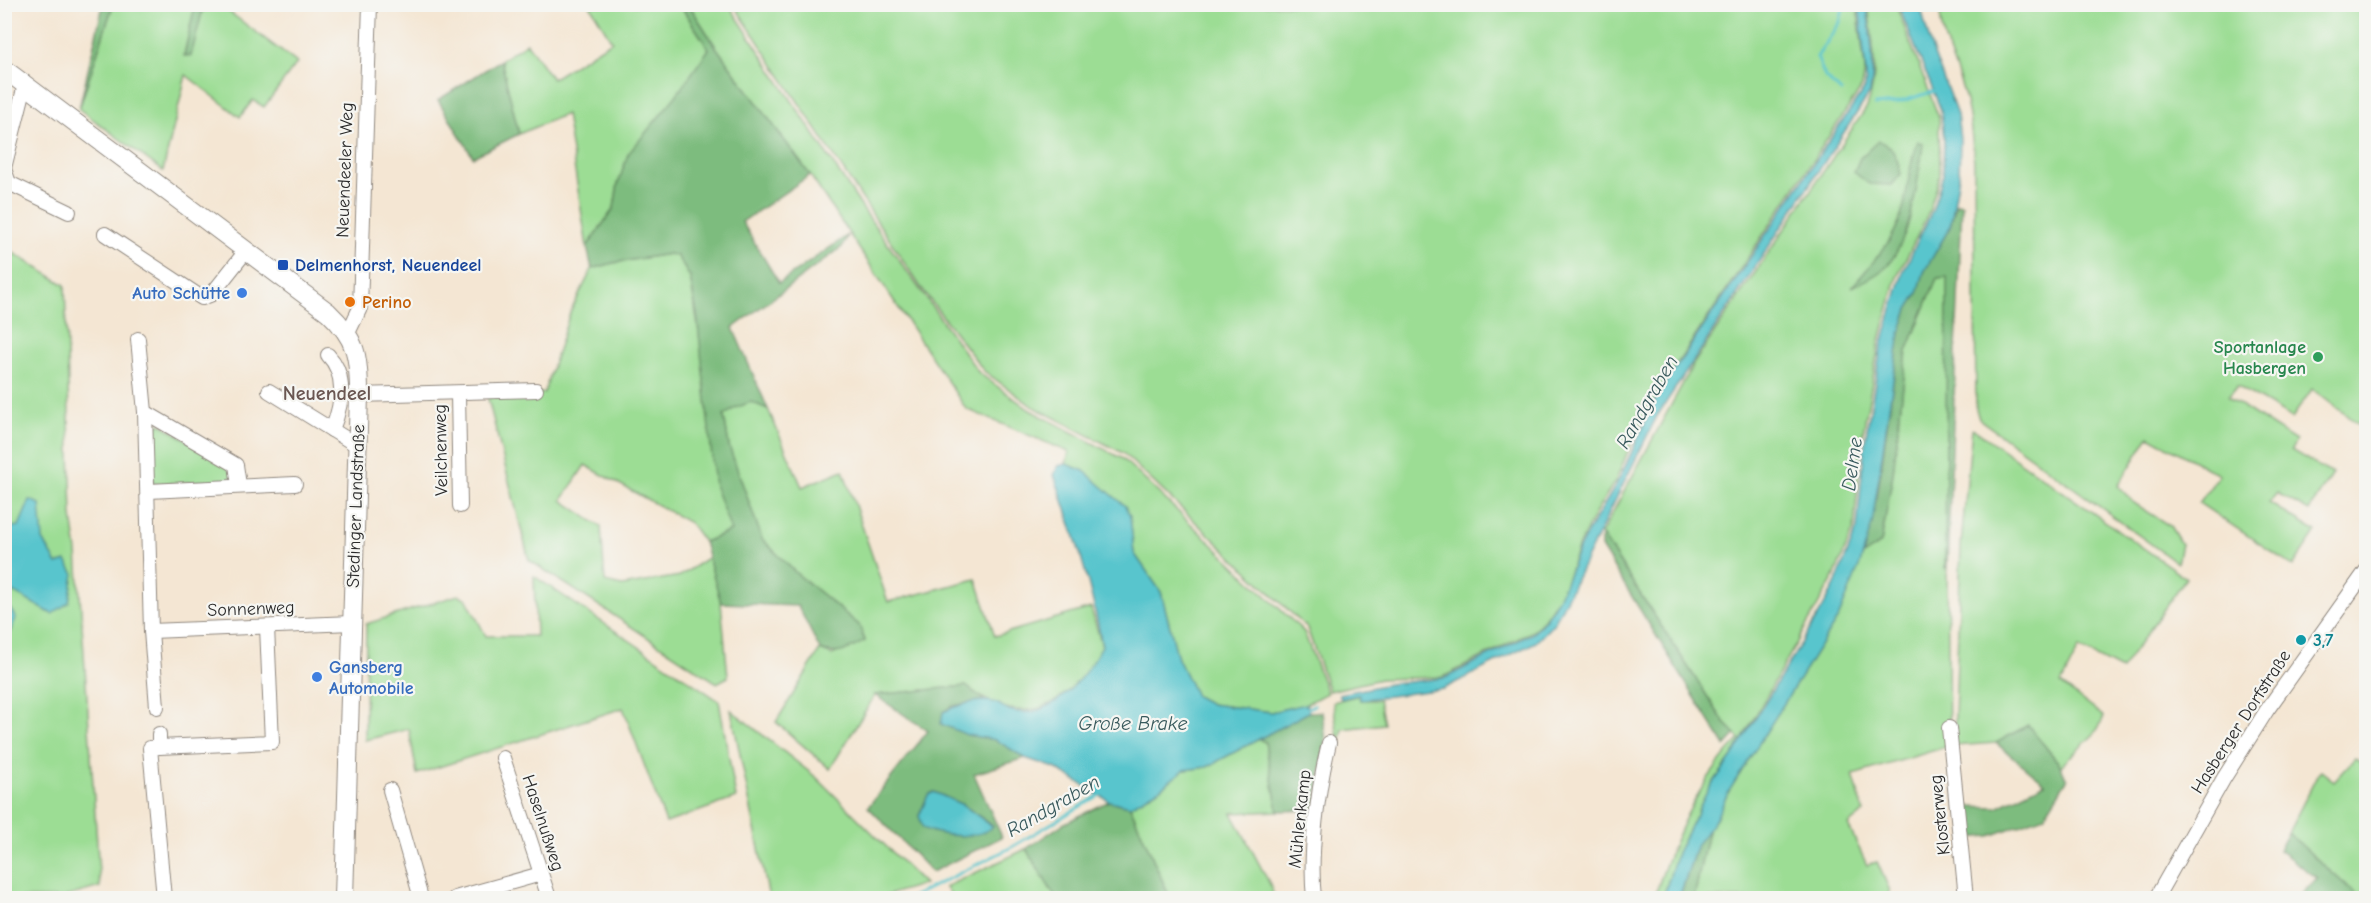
<svg xmlns="http://www.w3.org/2000/svg" width="2371" height="903" font-family="'Comic Neue',sans-serif">
<style>
.green{fill:#9cdd94;stroke:#648460;stroke-width:1.5}
.forest{fill:#7dbc7e;stroke:#547454;stroke-width:1.5;fill-rule:evenodd}
.water{fill:#58c5cd;stroke:#42787c;stroke-width:1.5}
.lines{fill:none;stroke-linecap:round;stroke-linejoin:round}
.stream{stroke:#58c5cd;stroke-width:3}
.minor-casing{stroke:#90887f;stroke-width:16}
.major-casing{stroke:#90887f;stroke-width:20}
.minor{stroke:#fff;stroke-width:14}
.major{stroke:#fff;stroke-width:18}
.transit-dot{fill:#1a4fb4;stroke:#f6f6f2;stroke-width:2}
.shop-dot{fill:#3f7fe0;stroke:#f6f6f2;stroke-width:2}
.food-dot{fill:#e8710a;stroke:#f6f6f2;stroke-width:2}
.leisure-dot{fill:#2e9e5b;stroke:#f6f6f2;stroke-width:2}
.culture-dot{fill:#0f9aa8;stroke:#f6f6f2;stroke-width:2}
.labels{text-anchor:middle;dominant-baseline:central;stroke-width:4.5;stroke-linejoin:round;paint-order:stroke}
.street-label{font-size:18px;fill:#2b2b2b;stroke:#f6f6f2}
.transit-label{font-size:18px;font-weight:bold;fill:#164399;stroke:#f6f6f2;text-anchor:start}
.shop-label{font-size:18px;font-weight:bold;fill:#366cbe;stroke:#f6f6f2;text-anchor:end}
.food-label{font-size:18px;font-weight:bold;fill:#c56008;stroke:#f6f6f2;text-anchor:start}
.leisure-label{font-size:18px;font-weight:bold;fill:#27864d;stroke:#f6f6f2;text-anchor:end}
.culture-label{font-size:18px;font-weight:bold;fill:#0d838f;stroke:#f6f6f2;text-anchor:start}
.neighbourhood-label{font-size:20px;font-weight:bold;fill:#6a5752;stroke:#f6f6f2}
.water-label{font-size:20px;font-style:italic;fill:#38595c;stroke:#f6f6f2}
</style>
<rect width="100%" height="100%" fill="#f6f6f2"/>
<filter id="ink" filterUnits="userSpaceOnUse"><feTurbulence type="fractalNoise" baseFrequency=".0167" numOctaves="2"/><feDisplacementMap in="SourceGraphic" scale="12" xChannelSelector="R" yChannelSelector="G"/><feConvolveMatrix kernelMatrix="1 2 1 2 8 2 1 2 1" color-interpolation-filters="sRGB"/></filter>
<filter id="wash" filterUnits="userSpaceOnUse"><feTurbulence type="fractalNoise" baseFrequency=".008" numOctaves="4" result="noise"/><feDisplacementMap in="SourceGraphic" scale="24" xChannelSelector="R" yChannelSelector="G"/><feGaussianBlur stdDeviation="1.35" result="paint"/><feColorMatrix in="noise" values="0 0 0 0 0 0 0 0 0 0 0 0 0 0 0 0 0 1.4 0 .05"/><feComposite in="paint" operator="in"/></filter>
<g filter="url(#wash)">
<rect width="100%" height="100%" fill="#f4e6d3"/>
<g class="green">
<path d="M 113,5 L 195,5 L 184,55 L 204,5 L 201,5 L 220,5 L 297,63 L 264,107 L 253,100 L 240,117 L 186,75 L 163,171 L 79,109 Z"/>
<path d="M 590,5 L 680,5 L 709,49 L 618,184 L 614,208 L 587,247 L 566,114 L 519,134 L 501,60 L 527,43 L 552,79 L 612,41 Z"/>
<path d="M 689,5 L 729,5 L 863,209 L 979,373 L 1030,410 L 1123,459 L 1304,632 L 1327,693 L 1306,704 L 1271,712 L 1211,704 L 1196,696 L 1178,659 L 1161,592 L 1134,553 L 1130,516 L 1084,471 L 1066,464 L 1069,452 L 966,409 L 810,175 L 716,47 Z"/>
<path d="M 734,5 L 1857,5 L 1865,70 L 1862,87 L 1662,386 L 1638,427 L 1616,480 L 1597,510 L 1579,545 L 1561,594 L 1542,622 L 1533,631 L 1443,677 L 1381,679 L 1329,691 L 1307,628 L 1123,453 L 1032,406 L 984,371 L 922,289 Z"/>
<path d="M 1868,5 L 1896,5 L 1939,118 L 1940,175 L 1929,212 L 1897,277 L 1879,344 L 1862,438 L 1854,528 L 1834,577 L 1732,757 L 1708,790 L 1677,853 L 1663,898 L 1654,898 C 1673,841 1696,783 1740,739 L 1724,722 L 1601,534 L 1694,363 L 1867,107 C 1880,73 1872,40 1868,5 Z"/>
<path d="M 1940,5 L 2366,5 L 2366,430 L 2312,389 L 2292,418 L 2237,386 L 2228,397 L 2296,441 L 2291,450 L 2332,474 L 2309,511 L 2277,493 L 2269,503 L 2316,532 L 2293,566 L 2199,503 L 2219,475 L 2149,436 L 2118,486 L 2134,503 L 2170,526 L 2181,544 L 2177,563 L 1979,419 L 1976,409 L 1974,162 C 1972,136 1970,110 1961,84 C 1952,57 1939,34 1940,5 Z"/>
<path d="M 4,247 L 65,285 L 72,516 L 77,552 L 100,887 L 61,898 L 5,898 Z"/>
<path d="M 669,254 L 677,256 L 690,277 L 731,531 L 704,542 L 690,523 L 585,465 L 562,500 L 601,527 L 605,582 L 622,586 L 680,576 L 709,557 L 721,603 L 728,677 L 717,683 L 529,560 L 487,395 L 544,393 L 570,313 L 592,269 L 613,263 Z"/>
<path d="M 1948,277 L 1945,567 L 1947,567 L 1949,746 L 1853,775 L 1864,812 L 1848,825 L 1867,865 L 1877,862 L 1890,891 L 1885,898 L 1694,898 L 1709,826 L 1714,822 L 1729,791 L 1839,616 L 1863,555 L 1881,543 L 1893,473 L 1907,351 L 1937,278 Z"/>
<path d="M 751,402 L 768,409 L 802,487 L 843,470 L 888,602 L 976,579 L 995,636 L 1091,608 L 1102,646 C 1068,706 1027,734 966,686 L 875,695 L 830,769 L 776,722 L 820,650 L 832,655 L 865,640 L 859,625 L 796,573 L 762,539 L 729,446 L 724,416 L 735,407 Z"/>
<path d="M 159,423 L 233,468 L 234,475 L 229,480 L 153,484 L 151,430 Z"/>
<path d="M 1972,428 L 2186,578 L 2121,670 L 2079,648 L 2061,684 L 2104,717 L 2096,732 L 2061,766 L 2028,725 L 1996,743 L 1954,746 L 1961,545 Z"/>
<path d="M 534,576 L 719,701 L 736,798 L 666,823 L 623,708 L 417,774 L 409,729 L 365,740 L 366,624 L 458,595 L 466,598 L 486,636 L 536,636 Z"/>
<path d="M 1359,695 L 1360,700 L 1379,700 L 1384,724 L 1343,729 L 1339,745 L 1333,702 Z"/>
<path d="M 731,710 L 817,778 L 924,884 L 878,898 L 769,898 Z"/>
<path d="M 1259,739 L 1265,742 L 1278,811 L 1232,813 L 1272,888 L 1273,898 L 1170,898 L 1130,806 L 1158,790 L 1184,770 L 1207,767 Z"/>
<path d="M 2355,758 L 2366,767 L 2366,898 L 2360,898 L 2288,833 L 2318,774 L 2321,771 L 2334,781 Z"/>
<path d="M 1026,849 L 1056,898 L 954,898 L 945,887 Z"/>
</g>
<g class="forest">
<path d="M 103,5 L 113,5 L 79,109 Z"/>
<path d="M 195,5 L 204,5 L 191,56 L 184,56 Z"/>
<path d="M 680,5 L 689,5 L 716,47 L 810,175 L 742,222 L 779,283 L 848,235 L 842,247 L 733,328 L 768,409 L 751,402 L 735,408 L 724,416 L 729,446 L 762,539 L 796,573 L 859,625 L 865,641 C 849,650 838,657 820,650 L 798,606 L 721,603 L 704,542 L 731,531 L 715,487 L 697,314 L 690,277 L 677,256 L 669,254 L 613,263 L 592,269 L 587,247 L 614,208 L 618,184 L 628,154 L 675,97 L 709,49 Z"/>
<path d="M 501,60 L 519,134 L 473,157 L 438,100 Z"/>
<path d="M 1878,141 C 1895,146 1897,159 1901,174 L 1892,185 L 1869,184 L 1854,172 L 1860,158 Z"/>
<path d="M 1918,141 L 1923,144 C 1918,180 1911,248 1881,271 C 1872,278 1861,283 1852,287 C 1873,261 1897,240 1904,205 C 1909,183 1909,162 1918,141 Z"/>
<path d="M 1956,203 L 1962,204 L 1947,567 L 1945,568 L 1947,277 L 1937,278 L 1907,351 L 1893,473 L 1881,543 L 1863,555 L 1878,491 L 1900,333 L 1908,309 L 1918,293 L 1924,272 L 1950,227 Z"/>
<path d="M 1601,534 L 1724,722 L 1736,734 L 1725,746 L 1601,547 Z"/>
<path d="M 966,686 L 984,700 L 953,706 L 943,712 L 967,735 L 996,740 L 1025,758 L 974,774 L 1002,837 L 932,872 L 868,807 L 928,731 L 875,695 ZM 934,792 L 963,805 L 993,826 L 962,834 L 933,832 L 919,816 L 928,795 Z"/>
<path d="M 1309,712 L 1322,712 L 1326,741 L 1315,810 L 1278,811 L 1265,742 L 1259,739 Z"/>
<path d="M 2028,725 L 2061,766 L 2067,780 L 2044,816 L 1990,836 L 1966,838 L 1964,806 L 1997,807 L 2045,783 L 1996,743 Z"/>
<path d="M 1109,801 L 1130,806 L 1170,898 L 1056,898 L 1026,849 L 1063,824 Z"/>
<path d="M 1709,826 L 1694,898 L 1680,898 L 1697,844 Z"/>
<path d="M 2288,833 L 2360,898 L 2298,898 L 2317,878 L 2279,850 Z"/>
</g>
<g class="water">
<path d="M 1859,5 L 1867,5 C 1870,35 1876,63 1870,93 L 1657,416 L 1555,622 L 1536,642 L 1443,689 L 1360,700 L 1359,695 L 1341,699 L 1339,694 L 1389,684 L 1445,678 L 1533,633 C 1557,611 1566,579 1579,549 C 1590,525 1606,504 1618,481 C 1634,449 1646,416 1664,385 L 1865,88 L 1866,74 Z"/>
<path d="M 1898,5 L 1920,5 L 1931,46 L 1957,115 L 1960,139 L 1959,176 L 1950,227 L 1924,272 L 1918,293 L 1908,309 L 1900,333 L 1872,524 L 1859,567 L 1839,616 L 1729,791 L 1714,822 L 1697,844 L 1679,898 L 1663,898 L 1677,853 L 1708,790 L 1732,757 L 1821,611 L 1835,585 L 1857,528 L 1865,441 L 1881,347 L 1903,272 L 1933,209 L 1943,175 L 1944,140 L 1941,110 Z"/>
<path d="M 1066,464 L 1084,471 L 1125,506 L 1130,516 L 1134,553 L 1161,592 L 1178,659 L 1196,696 L 1211,704 L 1271,712 L 1306,704 L 1309,712 L 1207,767 L 1184,770 L 1158,790 L 1130,806 L 1109,801 L 1055,768 L 1025,758 L 996,740 L 967,735 L 941,724 L 943,712 C 955,706 979,698 993,702 C 999,703 1003,708 1009,710 C 1051,723 1085,677 1102,646 C 1092,587 1074,531 1054,475 L 1058,466 Z"/>
<path d="M 30,500 L 40,504 L 43,540 L 57,564 L 66,561 L 74,574 L 69,602 L 52,614 L 13,592 L 5,601 L 16,618 L 5,644 L 5,528 L 19,526 Z"/>
<path d="M 934,792 L 963,805 L 993,827 C 976,840 942,837 923,828 L 919,816 L 928,795 Z"/>
</g>
<g class="lines">
<g class="stream">
<path d="M 1841,92 L 1825,77 L 1817,57 L 1840,22 L 1844,4"/>
<path d="M 1875,105 L 1896,103 L 1935,91"/>
<path d="M 1306,709 L 1314,705"/>
<path d="M 910,898 L 1010,848 L 1103,793"/>
</g>
</g>
</g>
<g filter="url(#ink)">
<g class="lines">
<g class="minor-casing">
<g id="minor">
<path d="M 4,168 L 25,85"/>
<path d="M 4,169 L 9,183 L 69,212"/>
<path d="M 105,234 L 202,298 L 212,294 L 246,251"/>
<path d="M 348,333 L 360,308 L 370,4"/>
<path d="M 138,339 L 145,412 L 151,631 L 352,623"/>
<path d="M 328,355 C 348,376 342,405 332,430"/>
<path d="M 269,391 L 358,446"/>
<path d="M 458,393 L 460,506"/>
<path d="M 359,395 L 536,390"/>
<path d="M 145,412 L 236,465 L 239,485"/>
<path d="M 149,491 L 295,484"/>
<path d="M 151,631 L 157,707"/>
<path d="M 1949,728 L 1966,898"/>
<path d="M 159,734 L 159,747 L 150,748 L 164,898"/>
<path d="M 159,747 L 272,742 L 267,627"/>
<path d="M 503,758 L 549,898"/>
<path d="M 390,790 L 421,898"/>
<path d="M 455,898 L 541,874"/>
<path d="M 1314,898 C 1309,852 1318,789 1329,743"/>
<path d="M 2156,898 L 2224,778 L 2267,710 L 2366,571"/>
</g>
</g>
<g class="major-casing">
<path id="major" d="M 4,69 L 328,312 C 357,339 359,357 359,395 L 344,898"/>
</g>
<use href="#minor" class="minor"/>
<use href="#major" class="major"/>
</g>
</g>
<rect class="transit-dot" x="277" y="259" width="12" height="12" rx="3"/>
<g class="shop-dot">
<circle cx="242" cy="293" r="6"/>
<circle cx="317" cy="677" r="6"/>
</g>
<circle class="food-dot" cx="350" cy="302" r="6"/>
<circle class="leisure-dot" cx="2318" cy="357" r="6"/>
<circle class="culture-dot" cx="2301" cy="640" r="6"/>
<g class="labels">
<g class="street-label">
<text transform="translate(345 170) rotate(-88)">Neuendeeler Weg</text>
<text transform="translate(441 450) rotate(-91)">Veilchenweg</text>
<text transform="translate(356 506) rotate(-88)">Stedinger Landstraße</text>
<text transform="translate(251 609) rotate(-2)">Sonnenweg</text>
<text transform="translate(2241 722) rotate(-57)">Hasberger Dorfstraße</text>
<text transform="translate(1940 815) rotate(-96)">Klosterweg</text>
<text transform="translate(1300 819) rotate(-84)">Mühlenkamp</text>
<text transform="translate(543 823) rotate(72)">Haselnußweg</text>
</g>
<g class="transit-label">
<text x="295" y="265">Delmenhorst, Neuendeel</text>
</g>
<g class="shop-label">
<text x="230" y="293">Auto Schütte</text>
<text x="329" y="667" text-anchor="start">Gansberg<tspan x="329" dy="21">Automobile</tspan></text>
</g>
<g class="food-label">
<text x="362" y="302">Perino</text>
</g>
<g class="leisure-label">
<text x="2306" y="347">Sportanlage<tspan x="2306" dy="21">Hasbergen</tspan></text>
</g>
<g class="culture-label">
<text x="2313" y="640">3,7</text>
</g>
<g class="neighbourhood-label">
<text x="327" y="393">Neuendeel</text>
</g>
<g class="water-label">
<text transform="translate(1647 402) rotate(-60)">Randgraben</text>
<text transform="translate(1852 464) rotate(-82)">Delme</text>
<text x="1133" y="723">Große Brake</text>
<text transform="translate(1053 806) rotate(-30)">Randgraben</text>
</g>
</g>
<rect width="2371" height="903" fill="none" stroke="#f6f6f2" stroke-width="24"/>
</svg>
